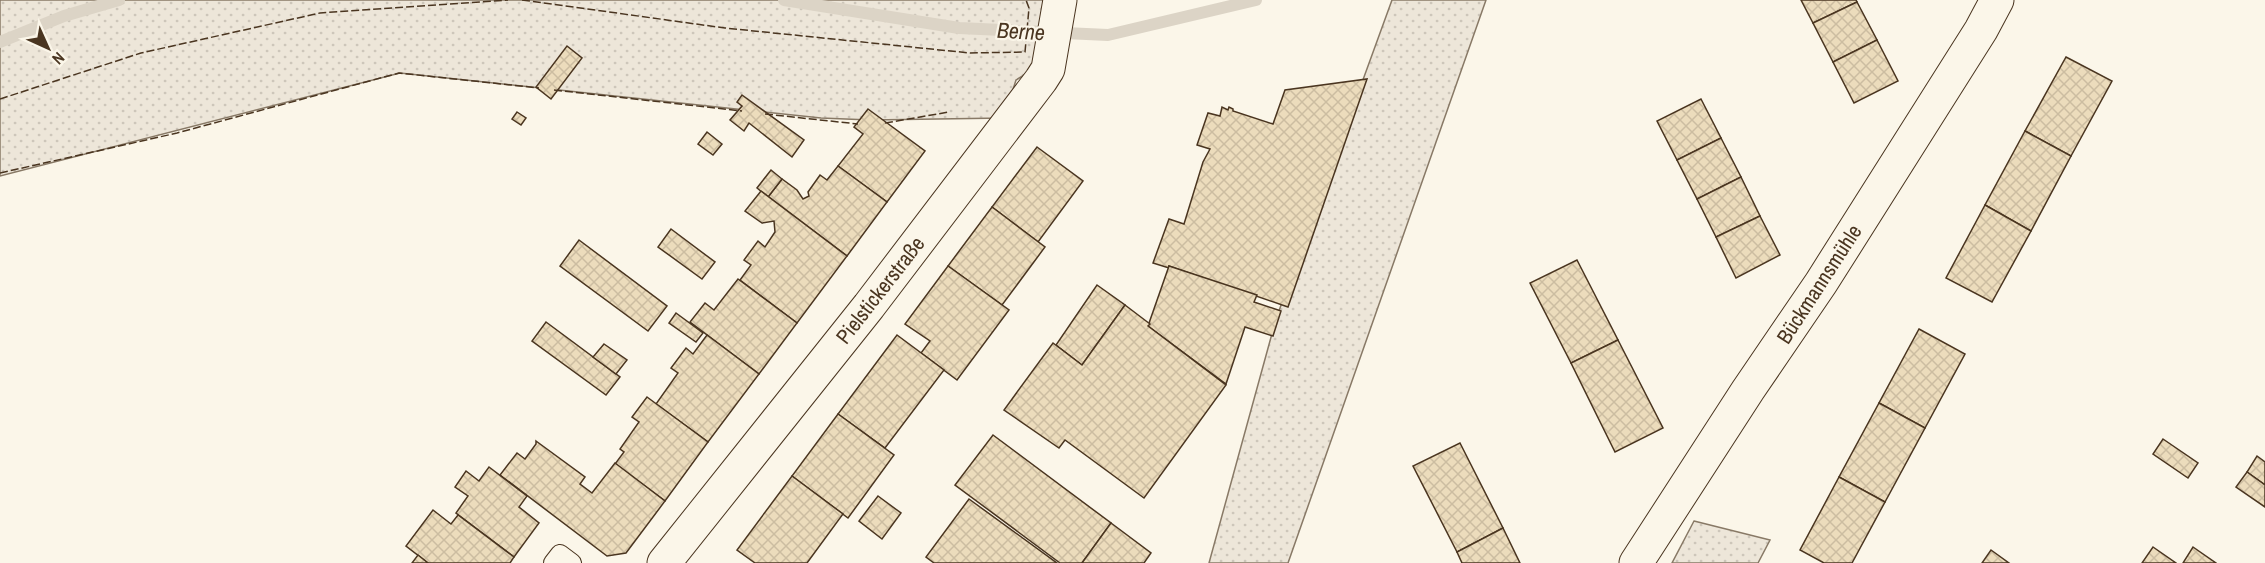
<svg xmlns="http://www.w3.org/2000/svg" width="2265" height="563" font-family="'Archivo Narrow',sans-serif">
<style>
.grass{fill:url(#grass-dots);stroke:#887966;stroke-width:1.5}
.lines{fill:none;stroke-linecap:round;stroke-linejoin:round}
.stream{stroke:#dcd4c6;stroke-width:12}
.building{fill:url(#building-cross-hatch);stroke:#4a3520;stroke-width:1.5}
.lane-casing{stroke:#4a3520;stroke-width:20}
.street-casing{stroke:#4a3520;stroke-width:35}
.lane{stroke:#fbf6e9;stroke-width:18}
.street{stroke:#fbf6e9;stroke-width:33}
.fence{stroke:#4a3520;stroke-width:1.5;stroke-dasharray:8 3;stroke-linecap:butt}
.labels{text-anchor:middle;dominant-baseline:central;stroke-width:4.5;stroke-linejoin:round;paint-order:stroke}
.street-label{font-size:21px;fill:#4a3520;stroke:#fbf6e9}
.water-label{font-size:22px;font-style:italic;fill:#4a3520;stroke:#fbf6e9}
</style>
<defs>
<pattern id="grass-dots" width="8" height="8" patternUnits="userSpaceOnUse" patternTransform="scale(1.5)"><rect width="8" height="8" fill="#ede6d9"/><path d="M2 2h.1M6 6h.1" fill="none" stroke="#cdc6ba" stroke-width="1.8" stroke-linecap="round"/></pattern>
<pattern id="building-cross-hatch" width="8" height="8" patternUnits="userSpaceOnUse" patternTransform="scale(1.5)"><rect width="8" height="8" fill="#ecdcbc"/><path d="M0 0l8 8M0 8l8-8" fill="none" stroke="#ccbda1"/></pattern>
</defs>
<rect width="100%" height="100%" fill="#fbf6e9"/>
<g class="grass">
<path d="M 0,0 L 1054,0 L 1044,63 L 1016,80 L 1004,118 L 870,120 L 821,118 L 400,73 L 0,176 Z"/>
<path d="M 1392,0 L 1486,0 L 1288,563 L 1209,563 L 1276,319 Z"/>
<path d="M 1694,521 L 1770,540 L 1758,563 L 1672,563 Z"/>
</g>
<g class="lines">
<g class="stream">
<path d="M 784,0 L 959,28 L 1108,35 L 1256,0"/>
<path d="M 0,42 L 64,16 L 119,0"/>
</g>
</g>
<g class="building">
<path d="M 1801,0 L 1856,0 L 1857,2 L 1813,23 Z"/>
<path d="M 1857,2 L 1877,40 L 1833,62 L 1813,23 Z"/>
<path d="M 1877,40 L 1898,81 L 1854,103 L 1833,62 Z"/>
<path d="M 567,46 L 582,58 L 551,99 L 536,87 Z"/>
<path d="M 2066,57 L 2112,81 L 2071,156 L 2025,131 Z"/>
<path d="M 1367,79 L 1288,307 L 1169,266 L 1169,268 L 1153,263 L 1169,219 L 1184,224 L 1203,162 L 1210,149 L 1197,145 L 1208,113 L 1220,116 L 1222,107 L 1228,110 L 1229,107 L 1233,109 L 1233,111 L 1273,124 L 1285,90 Z"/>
<path d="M 742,95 L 804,140 L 792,157 L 749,123 L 744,131 L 730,120 L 742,106 L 737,102 Z"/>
<path d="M 1701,99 L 1721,138 L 1677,160 L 1657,121 Z"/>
<path d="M 868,109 L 925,151 L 887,202 L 838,166 L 863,134 L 854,127 Z"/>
<path d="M 517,112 L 526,118 L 521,125 L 512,119 Z"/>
<path d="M 2025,131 L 2071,156 L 2031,231 L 1985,205 Z"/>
<path d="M 707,132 L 722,144 L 713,155 L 698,144 Z"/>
<path d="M 1721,138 L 1741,177 L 1697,199 L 1677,160 Z"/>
<path d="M 1037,147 L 1083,181 L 1038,242 L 992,207 Z"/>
<path d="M 838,166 L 887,202 L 847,256 L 768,197 L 782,179 L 797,190 L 803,199 L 809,196 L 808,192 L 820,175 L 827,180 Z"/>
<path d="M 771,170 L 782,179 L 768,197 L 757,188 Z"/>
<path d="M 1741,177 L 1760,216 L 1716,237 L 1697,199 Z"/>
<path d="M 761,191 L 847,256 L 797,323 L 740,280 L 751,265 L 744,260 L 758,241 L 765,247 L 775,232 L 774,221 L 762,223 L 745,211 Z"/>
<path d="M 1985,205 L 2031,231 L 1992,302 L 1946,278 Z"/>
<path d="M 992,207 L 1045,247 L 1002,305 L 948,266 Z"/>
<path d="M 1760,216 L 1780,255 L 1736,278 L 1716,237 Z"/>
<path d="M 671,229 L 715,262 L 702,279 L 658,247 Z"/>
<path d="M 579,240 L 667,306 L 648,331 L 560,266 Z"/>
<path d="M 1577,260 L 1618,340 L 1571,363 L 1530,283 Z"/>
<path d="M 948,266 L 1009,310 L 957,380 L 921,353 L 930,341 L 905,324 Z"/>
<path d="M 1169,266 L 1257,295 L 1254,302 L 1281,311 L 1273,336 L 1245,327 L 1226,384 L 1148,326 Z"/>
<path d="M 738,279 L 797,323 L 759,374 L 690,322 L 705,303 L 714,310 Z"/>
<path d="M 1097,285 L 1125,305 L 1082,365 L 1056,345 Z"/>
<path d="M 1125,305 L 1150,324 L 1148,326 L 1226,385 L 1144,498 L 1065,440 L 1059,448 L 1004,410 L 1053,343 L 1082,365 Z"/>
<path d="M 676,313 L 703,333 L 696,342 L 669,323 Z"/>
<path d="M 546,322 L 620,377 L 606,395 L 532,341 Z"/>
<path d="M 1919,329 L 1965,354 L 1925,428 L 1879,403 Z"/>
<path d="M 707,335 L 759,374 L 708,442 L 656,404 L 678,373 L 671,368 L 686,348 L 693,354 Z"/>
<path d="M 897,335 L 944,370 L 885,448 L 838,414 Z"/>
<path d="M 1618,340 L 1663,428 L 1615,452 L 1571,363 Z"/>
<path d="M 604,344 L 627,360 L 616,374 L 593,357 Z"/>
<path d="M 647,397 L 708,442 L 665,501 L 615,464 L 624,452 L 620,449 L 639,422 L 632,417 Z"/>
<path d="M 1879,403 L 1925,428 L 1885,502 L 1839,477 Z"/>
<path d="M 838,414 L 894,455 L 848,518 L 792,476 Z"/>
<path d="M 993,435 L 1111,523 L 1082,563 L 1060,563 L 955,485 Z"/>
<path d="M 2163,439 L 2198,463 L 2188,478 L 2153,454 Z"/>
<path d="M 536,441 L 585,477 L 580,484 L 592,493 L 615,463 L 665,501 L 626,553 L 607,556 L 500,475 L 517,453 L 525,459 L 536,444 Z"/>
<path d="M 1460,443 L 1503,528 L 1457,552 L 1413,466 Z"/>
<path d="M 2257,456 L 2265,462 L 2265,485 L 2247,472 Z"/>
<path d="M 489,467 L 527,496 L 519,507 L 539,523 L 514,557 L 456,513 L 468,496 L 455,487 L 466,471 L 479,481 Z"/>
<path d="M 2247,472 L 2265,485 L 2265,507 L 2236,487 Z"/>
<path d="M 792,476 L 843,514 L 807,563 L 755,563 L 737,550 Z"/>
<path d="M 1839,477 L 1885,502 L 1852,563 L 1824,563 L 1800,550 Z"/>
<path d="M 878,496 L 901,513 L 882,539 L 859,521 Z"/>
<path d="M 969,499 L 1057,563 L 934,563 L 926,557 Z"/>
<path d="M 433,510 L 451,524 L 458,515 L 514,557 L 510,563 L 428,563 L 406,546 Z"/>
<path d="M 1111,523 L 1151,553 L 1144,563 L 1082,563 Z"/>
<path d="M 1503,528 L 1520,563 L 1462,563 L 1457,552 Z"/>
<path d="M 2153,547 L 2176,563 L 2142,563 Z"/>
<path d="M 2193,547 L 2216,563 L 2183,563 Z"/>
<path d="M 1991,550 L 2009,563 L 1982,563 Z"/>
<path d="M 418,555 L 428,563 L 412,563 Z"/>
</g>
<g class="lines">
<g class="lane-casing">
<path id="lane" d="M 553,563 L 560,554 L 572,563"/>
</g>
<g class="street-casing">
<g id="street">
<path d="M 664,563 L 869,306 L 1041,80 L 1048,69 L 1060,0"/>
<path d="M 1636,563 L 1748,390 L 1821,283 L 1981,30 L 1997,0"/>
</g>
</g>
<use href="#lane" class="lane"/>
<use href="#street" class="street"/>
<g class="fence">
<path d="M 522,0 L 725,28 L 970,53 L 1025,52 L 1029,8 L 1026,0"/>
<path d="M 554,90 L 742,111"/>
<path d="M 0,99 L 141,53 L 320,13 L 508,0"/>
<path d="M 765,114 L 858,124"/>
<path d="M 885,123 L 949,112"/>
<path d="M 0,173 L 177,133 L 399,73 L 539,88"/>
</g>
</g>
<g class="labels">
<g class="street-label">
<text transform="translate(1819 284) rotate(-57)">Bückmannsmühle</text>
<text transform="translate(880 290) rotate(-52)">Pielstickerstraße</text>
</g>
<g class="water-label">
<text transform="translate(1021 31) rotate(3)">Berne</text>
</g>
</g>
<g transform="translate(48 48) rotate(135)" stroke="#fbf6e9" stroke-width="4.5" paint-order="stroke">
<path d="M0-4.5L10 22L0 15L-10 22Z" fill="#4a3520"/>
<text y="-9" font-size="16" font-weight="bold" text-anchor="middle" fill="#4a3520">N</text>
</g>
</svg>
